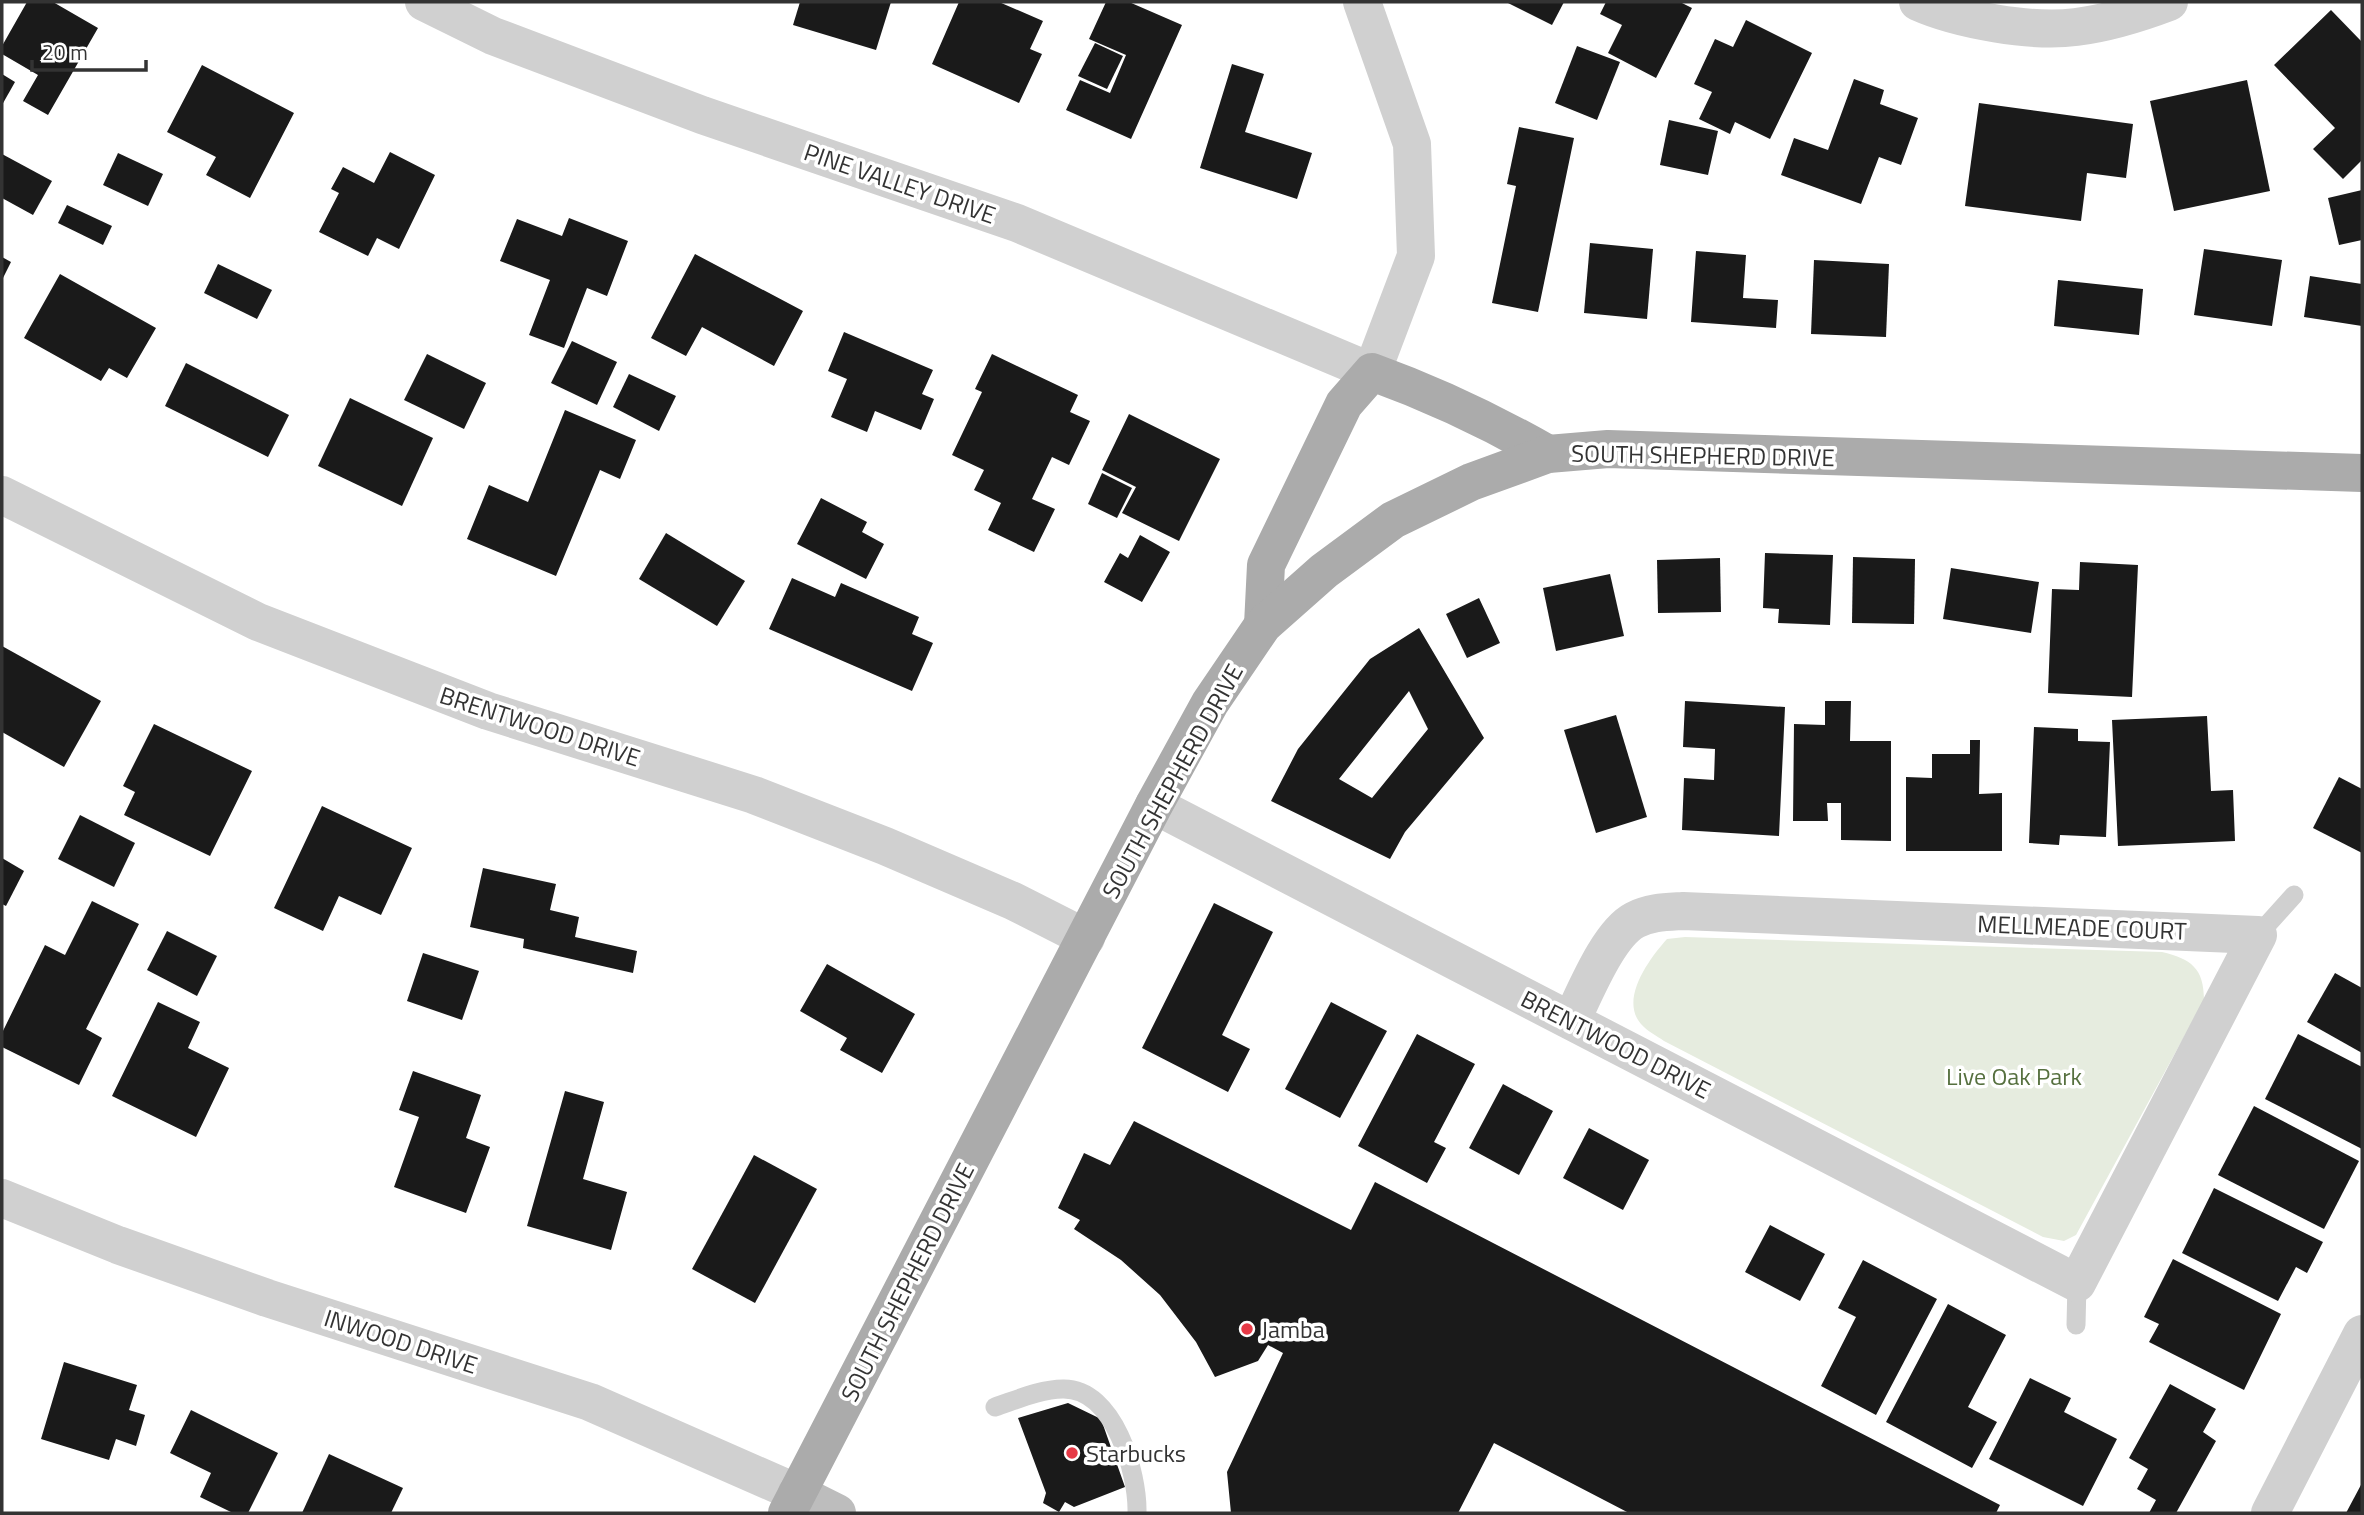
<svg xmlns="http://www.w3.org/2000/svg" width="2364" height="1515" font-family="'Titillium Web',sans-serif">
<style>
.green{fill:#e6ecdf}
.building{fill:#1a1a1a;fill-rule:evenodd}
.lines{fill:none;stroke-linecap:round;stroke-linejoin:round}
.service{stroke:#d0d0d0;stroke-width:19}
.minor{stroke:#d0d0d0;stroke-width:38}
.tertiary{stroke:#d0d0d0;stroke-width:38}
.secondary{stroke:#bdbdbd;stroke-width:38}
.primary{stroke:#ababab;stroke-width:38}
.poi-dot{fill:#e63946;stroke:#fff;stroke-width:2.5}
.labels{text-anchor:middle;dominant-baseline:central;stroke-width:7;stroke-linejoin:round;paint-order:stroke}
.street-label{font-size:24px;fill:#333;stroke:#fff}
.park-label{font-size:24px;fill:#56703f;stroke:#fff}
.poi-label{font-size:24px;fill:#333;stroke:#fff;text-anchor:start}
</style>
<rect width="100%" height="100%" fill="#fff"/>
<path class="green" d="M 1685,937 L 2162,952 C 2191,959 2204,968 2204,1000 L 2076,1235 L 2064,1241 L 2043,1237 L 1664,1041 C 1657,1036 1647,1031 1641,1024 C 1619,999 1650,958 1667,939 Z"/>
<g class="building">
<path d="M 27,2 L 53,2 L 98,28 L 48,115 L 23,101 L 38,75 L 2,54 L 2,46 Z"/>
<path d="M 800,2 L 891,2 L 876,50 L 793,25 Z"/>
<path d="M 959,2 L 999,2 L 1043,21 L 1030,49 L 1042,54 L 1019,103 L 932,64 Z"/>
<path d="M 1106,2 L 1129,2 L 1182,25 L 1131,139 L 1066,110 L 1080,80 L 1110,93 L 1126,55 L 1089,39 Z"/>
<path d="M 1506,2 L 1564,2 L 1552,25 Z"/>
<path d="M 1606,2 L 1680,2 L 1692,8 L 1656,78 L 1608,53 L 1622,25 L 1600,14 Z"/>
<path d="M 2331,10 L 2362,42 L 2362,160 L 2343,179 L 2313,149 L 2335,128 L 2274,65 Z"/>
<path d="M 1746,20 L 1812,53 L 1770,139 L 1735,122 L 1730,134 L 1699,119 L 1712,92 L 1694,84 L 1715,39 L 1733,47 Z"/>
<path d="M 1095,43 L 1123,56 L 1107,89 L 1078,76 Z"/>
<path d="M 1577,46 L 1620,62 L 1597,120 L 1555,103 Z"/>
<path d="M 1232,64 L 1264,74 L 1245,132 L 1312,153 L 1297,199 L 1200,168 Z"/>
<path d="M 202,65 L 294,113 L 250,198 L 206,175 L 216,157 L 167,132 Z"/>
<path d="M 2,74 L 15,82 L 2,105 Z"/>
<path d="M 1854,79 L 1884,90 L 1880,104 L 1918,118 L 1901,165 L 1879,157 L 1861,204 L 1781,175 L 1794,138 L 1828,150 Z"/>
<path d="M 2247,80 L 2270,191 L 2174,211 L 2150,101 Z"/>
<path d="M 1979,103 L 2133,124 L 2126,178 L 2087,173 L 2081,221 L 1965,206 Z"/>
<path d="M 1669,120 L 1718,131 L 1708,175 L 1660,165 Z"/>
<path d="M 1519,127 L 1574,138 L 1538,312 L 1492,303 L 1516,186 L 1507,184 Z"/>
<path d="M 390,152 L 435,175 L 399,249 L 377,238 L 368,256 L 319,232 L 339,193 L 331,189 L 343,167 L 374,183 Z"/>
<path d="M 118,153 L 163,174 L 148,206 L 103,185 Z"/>
<path d="M 2,154 L 52,181 L 33,215 L 2,198 Z"/>
<path d="M 2362,190 L 2362,240 L 2339,245 L 2328,198 Z"/>
<path d="M 67,205 L 112,226 L 103,245 L 58,223 Z"/>
<path d="M 569,218 L 628,241 L 607,296 L 587,288 L 564,348 L 529,335 L 550,280 L 500,261 L 517,219 L 562,236 Z"/>
<path d="M 1590,243 L 1653,249 L 1647,319 L 1584,313 Z"/>
<path d="M 2204,249 L 2282,260 L 2272,326 L 2194,315 Z"/>
<path d="M 1696,251 L 1746,255 L 1743,298 L 1778,300 L 1776,328 L 1691,322 Z"/>
<path d="M 695,254 L 803,311 L 774,366 L 702,327 L 686,356 L 651,338 Z"/>
<path d="M 2,257 L 11,262 L 2,280 Z"/>
<path d="M 1814,260 L 1889,264 L 1886,337 L 1811,334 Z"/>
<path d="M 218,264 L 272,290 L 257,319 L 204,293 Z"/>
<path d="M 60,274 L 156,328 L 127,378 L 109,368 L 101,381 L 24,338 Z"/>
<path d="M 2310,276 L 2362,284 L 2362,326 L 2304,317 Z"/>
<path d="M 2058,280 L 2143,289 L 2139,335 L 2054,326 Z"/>
<path d="M 844,332 L 933,370 L 922,394 L 934,399 L 921,430 L 875,411 L 867,432 L 831,417 L 847,379 L 828,371 Z"/>
<path d="M 572,341 L 617,362 L 597,405 L 551,383 Z"/>
<path d="M 427,354 L 486,383 L 464,429 L 404,400 Z"/>
<path d="M 992,354 L 1078,395 L 1070,412 L 1090,421 L 1069,465 L 1052,457 L 1032,499 L 1055,509 L 1034,552 L 988,530 L 1001,503 L 974,490 L 984,470 L 952,455 L 982,392 L 975,389 Z"/>
<path d="M 186,363 L 289,415 L 268,457 L 165,406 Z"/>
<path d="M 629,374 L 676,396 L 659,431 L 613,407 Z"/>
<path d="M 350,398 L 433,438 L 402,506 L 318,466 Z"/>
<path d="M 565,410 L 636,440 L 620,479 L 600,470 L 556,576 L 467,539 L 489,485 L 528,502 Z"/>
<path d="M 1129,414 L 1220,459 L 1179,541 L 1122,513 L 1136,487 L 1102,470 Z"/>
<path d="M 1102,473 L 1132,488 L 1117,518 L 1088,504 Z"/>
<path d="M 821,498 L 867,522 L 862,532 L 884,544 L 866,579 L 797,544 Z"/>
<path d="M 666,533 L 745,581 L 717,626 L 639,579 Z"/>
<path d="M 1140,535 L 1170,552 L 1142,602 L 1104,582 L 1120,553 L 1128,558 Z"/>
<path d="M 1765,553 L 1833,555 L 1830,625 L 1778,623 L 1779,609 L 1763,608 Z"/>
<path d="M 1853,557 L 1915,559 L 1914,624 L 1852,623 Z"/>
<path d="M 1720,558 L 1721,612 L 1658,613 L 1657,560 Z"/>
<path d="M 2080,562 L 2138,565 L 2132,697 L 2048,693 L 2052,589 L 2079,590 Z"/>
<path d="M 1951,568 L 2039,582 L 2031,633 L 1943,619 Z"/>
<path d="M 1610,574 L 1624,636 L 1556,651 L 1543,588 Z"/>
<path d="M 792,578 L 835,597 L 841,583 L 919,617 L 912,634 L 933,643 L 912,691 L 769,629 Z"/>
<path d="M 1479,598 L 1500,643 L 1467,658 L 1446,614 Z"/>
<path d="M 1419,628 L 1484,738 L 1405,832 L 1390,859 L 1271,801 L 1298,749 L 1370,659 ZM 1409,691 L 1428,729 L 1372,798 L 1339,779 Z"/>
<path d="M 2,646 L 101,701 L 64,767 L 2,732 Z"/>
<path d="M 1685,701 L 1785,707 L 1779,836 L 1682,830 L 1684,778 L 1714,780 L 1715,749 L 1683,747 Z"/>
<path d="M 1825,701 L 1851,701 L 1850,741 L 1891,741 L 1891,841 L 1841,840 L 1841,803 L 1827,803 L 1828,821 L 1793,821 L 1794,724 L 1825,725 Z"/>
<path d="M 1616,715 L 1647,817 L 1596,833 L 1564,730 Z"/>
<path d="M 2207,716 L 2211,791 L 2233,790 L 2235,841 L 2118,846 L 2112,720 Z"/>
<path d="M 154,724 L 252,771 L 210,856 L 124,815 L 135,792 L 123,786 Z"/>
<path d="M 2034,727 L 2078,729 L 2078,741 L 2110,742 L 2106,837 L 2060,835 L 2059,845 L 2029,843 Z"/>
<path d="M 1970,740 L 1980,740 L 1979,794 L 2002,793 L 2002,851 L 1906,851 L 1906,777 L 1932,778 L 1932,754 L 1970,754 Z"/>
<path d="M 2339,777 L 2362,789 L 2362,853 L 2313,828 Z"/>
<path d="M 322,806 L 412,848 L 381,915 L 339,896 L 323,931 L 274,908 Z"/>
<path d="M 80,815 L 135,843 L 114,887 L 58,859 Z"/>
<path d="M 2,858 L 24,871 L 6,906 L 2,904 Z"/>
<path d="M 483,868 L 556,884 L 550,910 L 579,917 L 575,937 L 637,951 L 633,973 L 523,948 L 524,939 L 470,927 Z"/>
<path d="M 92,901 L 139,924 L 86,1029 L 102,1038 L 79,1085 L 2,1047 L 2,1033 L 45,945 L 65,955 Z"/>
<path d="M 1214,903 L 1273,932 L 1222,1035 L 1250,1049 L 1228,1092 L 1142,1048 Z"/>
<path d="M 167,931 L 217,956 L 197,996 L 147,970 Z"/>
<path d="M 423,953 L 479,971 L 462,1020 L 407,1001 Z"/>
<path d="M 827,964 L 915,1014 L 882,1073 L 840,1050 L 847,1038 L 800,1011 Z"/>
<path d="M 2335,973 L 2362,988 L 2362,1053 L 2307,1022 Z"/>
<path d="M 158,1002 L 200,1022 L 188,1048 L 229,1068 L 196,1137 L 112,1096 Z"/>
<path d="M 1331,1002 L 1387,1031 L 1340,1118 L 1285,1089 Z"/>
<path d="M 1417,1034 L 1475,1064 L 1434,1142 L 1446,1148 L 1427,1183 L 1358,1146 Z"/>
<path d="M 2298,1034 L 2362,1067 L 2362,1149 L 2265,1099 Z"/>
<path d="M 413,1071 L 481,1095 L 466,1138 L 490,1147 L 466,1213 L 394,1187 L 419,1117 L 399,1110 Z"/>
<path d="M 1503,1084 L 1553,1111 L 1519,1175 L 1469,1148 Z"/>
<path d="M 565,1091 L 604,1102 L 583,1179 L 627,1192 L 611,1250 L 527,1226 Z"/>
<path d="M 2254,1106 L 2359,1161 L 2324,1229 L 2218,1175 Z"/>
<path d="M 1134,1121 L 1351,1230 L 1375,1182 L 2000,1505 L 1996,1513 L 1629,1513 L 1494,1443 L 1458,1513 L 1231,1513 L 1227,1472 L 1283,1353 L 1268,1345 L 1258,1361 L 1215,1377 L 1196,1342 L 1160,1295 L 1121,1260 L 1074,1229 L 1080,1220 L 1058,1208 L 1084,1153 L 1110,1165 Z"/>
<path d="M 1589,1128 L 1649,1160 L 1623,1210 L 1563,1178 Z"/>
<path d="M 754,1155 L 817,1189 L 755,1303 L 692,1269 Z"/>
<path d="M 2214,1188 L 2323,1242 L 2307,1273 L 2296,1267 L 2278,1301 L 2182,1253 Z"/>
<path d="M 1770,1225 L 1825,1254 L 1800,1301 L 1745,1272 Z"/>
<path d="M 2173,1259 L 2281,1314 L 2244,1390 L 2149,1342 L 2159,1324 L 2144,1317 Z"/>
<path d="M 1863,1260 L 1937,1299 L 1876,1415 L 1821,1386 L 1856,1317 L 1838,1308 Z"/>
<path d="M 1948,1304 L 2006,1335 L 1968,1407 L 1997,1422 L 1972,1468 L 1886,1422 Z"/>
<path d="M 64,1362 L 137,1385 L 129,1410 L 145,1415 L 136,1446 L 116,1439 L 109,1460 L 41,1439 Z"/>
<path d="M 2030,1378 L 2071,1398 L 2064,1412 L 2117,1439 L 2083,1506 L 1989,1459 Z"/>
<path d="M 2170,1384 L 2216,1409 L 2203,1432 L 2216,1441 L 2176,1513 L 2149,1513 L 2156,1500 L 2137,1489 L 2148,1469 L 2129,1458 Z"/>
<path d="M 1068,1403 L 1101,1419 L 1125,1487 L 1074,1507 L 1065,1502 L 1059,1512 L 1043,1503 L 1046,1493 L 1018,1418 Z"/>
<path d="M 191,1410 L 278,1453 L 248,1513 L 233,1513 L 200,1497 L 211,1473 L 170,1453 Z"/>
<path d="M 329,1454 L 403,1488 L 391,1513 L 302,1513 Z"/>
<path d="M 2362,1483 L 2362,1513 L 2346,1513 Z"/>
</g>
<g class="lines">
<g class="service">
<path d="M 2258,935 L 2294,895"/>
<path d="M 2076,1325 L 2077,1283"/>
<path d="M 995,1407 C 1016,1400 1041,1389 1063,1389 C 1114,1388 1138,1473 1137,1513"/>
</g>
<g class="minor">
<path d="M 424,2 L 493,36 L 702,115 L 1017,223 L 1372,372 L 1416,256 L 1412,144 L 1362,2"/>
<path d="M 1918,2 C 1958,20 2033,33 2076,27 C 2108,23 2140,13 2169,2"/>
<path d="M 2,495 L 258,622 L 488,711 L 754,795 L 885,846 L 1013,901 L 1086,938"/>
<path d="M 1154,805 L 2077,1283 L 2258,935 L 1683,911 C 1667,912 1650,912 1635,920 C 1608,934 1585,993 1571,1021"/>
</g>
<g class="tertiary">
<path d="M 2,1198 L 118,1245 L 267,1298 L 590,1402 L 797,1493"/>
<path d="M 2270,1513 L 2362,1334"/>
</g>
<path class="secondary" d="M 797,1493 L 837,1513"/>
<g class="primary">
<path d="M 1263,625 L 1266,565 L 1344,404 L 1372,372 C 1433,394 1492,422 1548,454"/>
<path d="M 787,1513 L 1154,805 L 1210,703 L 1263,625 L 1324,571 L 1393,520 L 1471,482 L 1548,454 L 1608,449 L 2362,473"/>
</g>
</g>
<g class="poi-dot">
<circle cx="1247" cy="1329" r="7"/>
<circle cx="1072" cy="1453" r="7"/>
</g>
<g class="labels">
<g class="street-label">
<text transform="translate(900 183) rotate(19)">PINE VALLEY DRIVE</text>
<text transform="translate(1703 455) rotate(1)">SOUTH SHEPHERD DRIVE</text>
<text transform="translate(540 726) rotate(18)">BRENTWOOD DRIVE</text>
<text transform="translate(1172 781) rotate(-61)">SOUTH SHEPHERD DRIVE</text>
<text transform="translate(2082 927) rotate(2)">MELLMEADE COURT</text>
<text transform="translate(1616 1044) rotate(27)">BRENTWOOD DRIVE</text>
<text transform="translate(907 1282) rotate(-63)">SOUTH SHEPHERD DRIVE</text>
<text transform="translate(401 1341) rotate(18)">INWOOD DRIVE</text>
</g>
<g class="park-label">
<text x="2014" y="1076">Live Oak Park</text>
</g>
<g class="poi-label">
<text x="1261" y="1329">Jamba</text>
<text x="1086" y="1453">Starbucks</text>
</g>
</g>
<rect width="2364" height="1515" fill="none" stroke="#333333" stroke-width="7"/>
<path d="M32 60v10h114v-10" fill="none" stroke="#333333" stroke-width="3.5"/>
<text x="42" y="60" font-size="21" fill="#333333" stroke="#ffffff" stroke-width="5" paint-order="stroke">20 m</text>
</svg>
